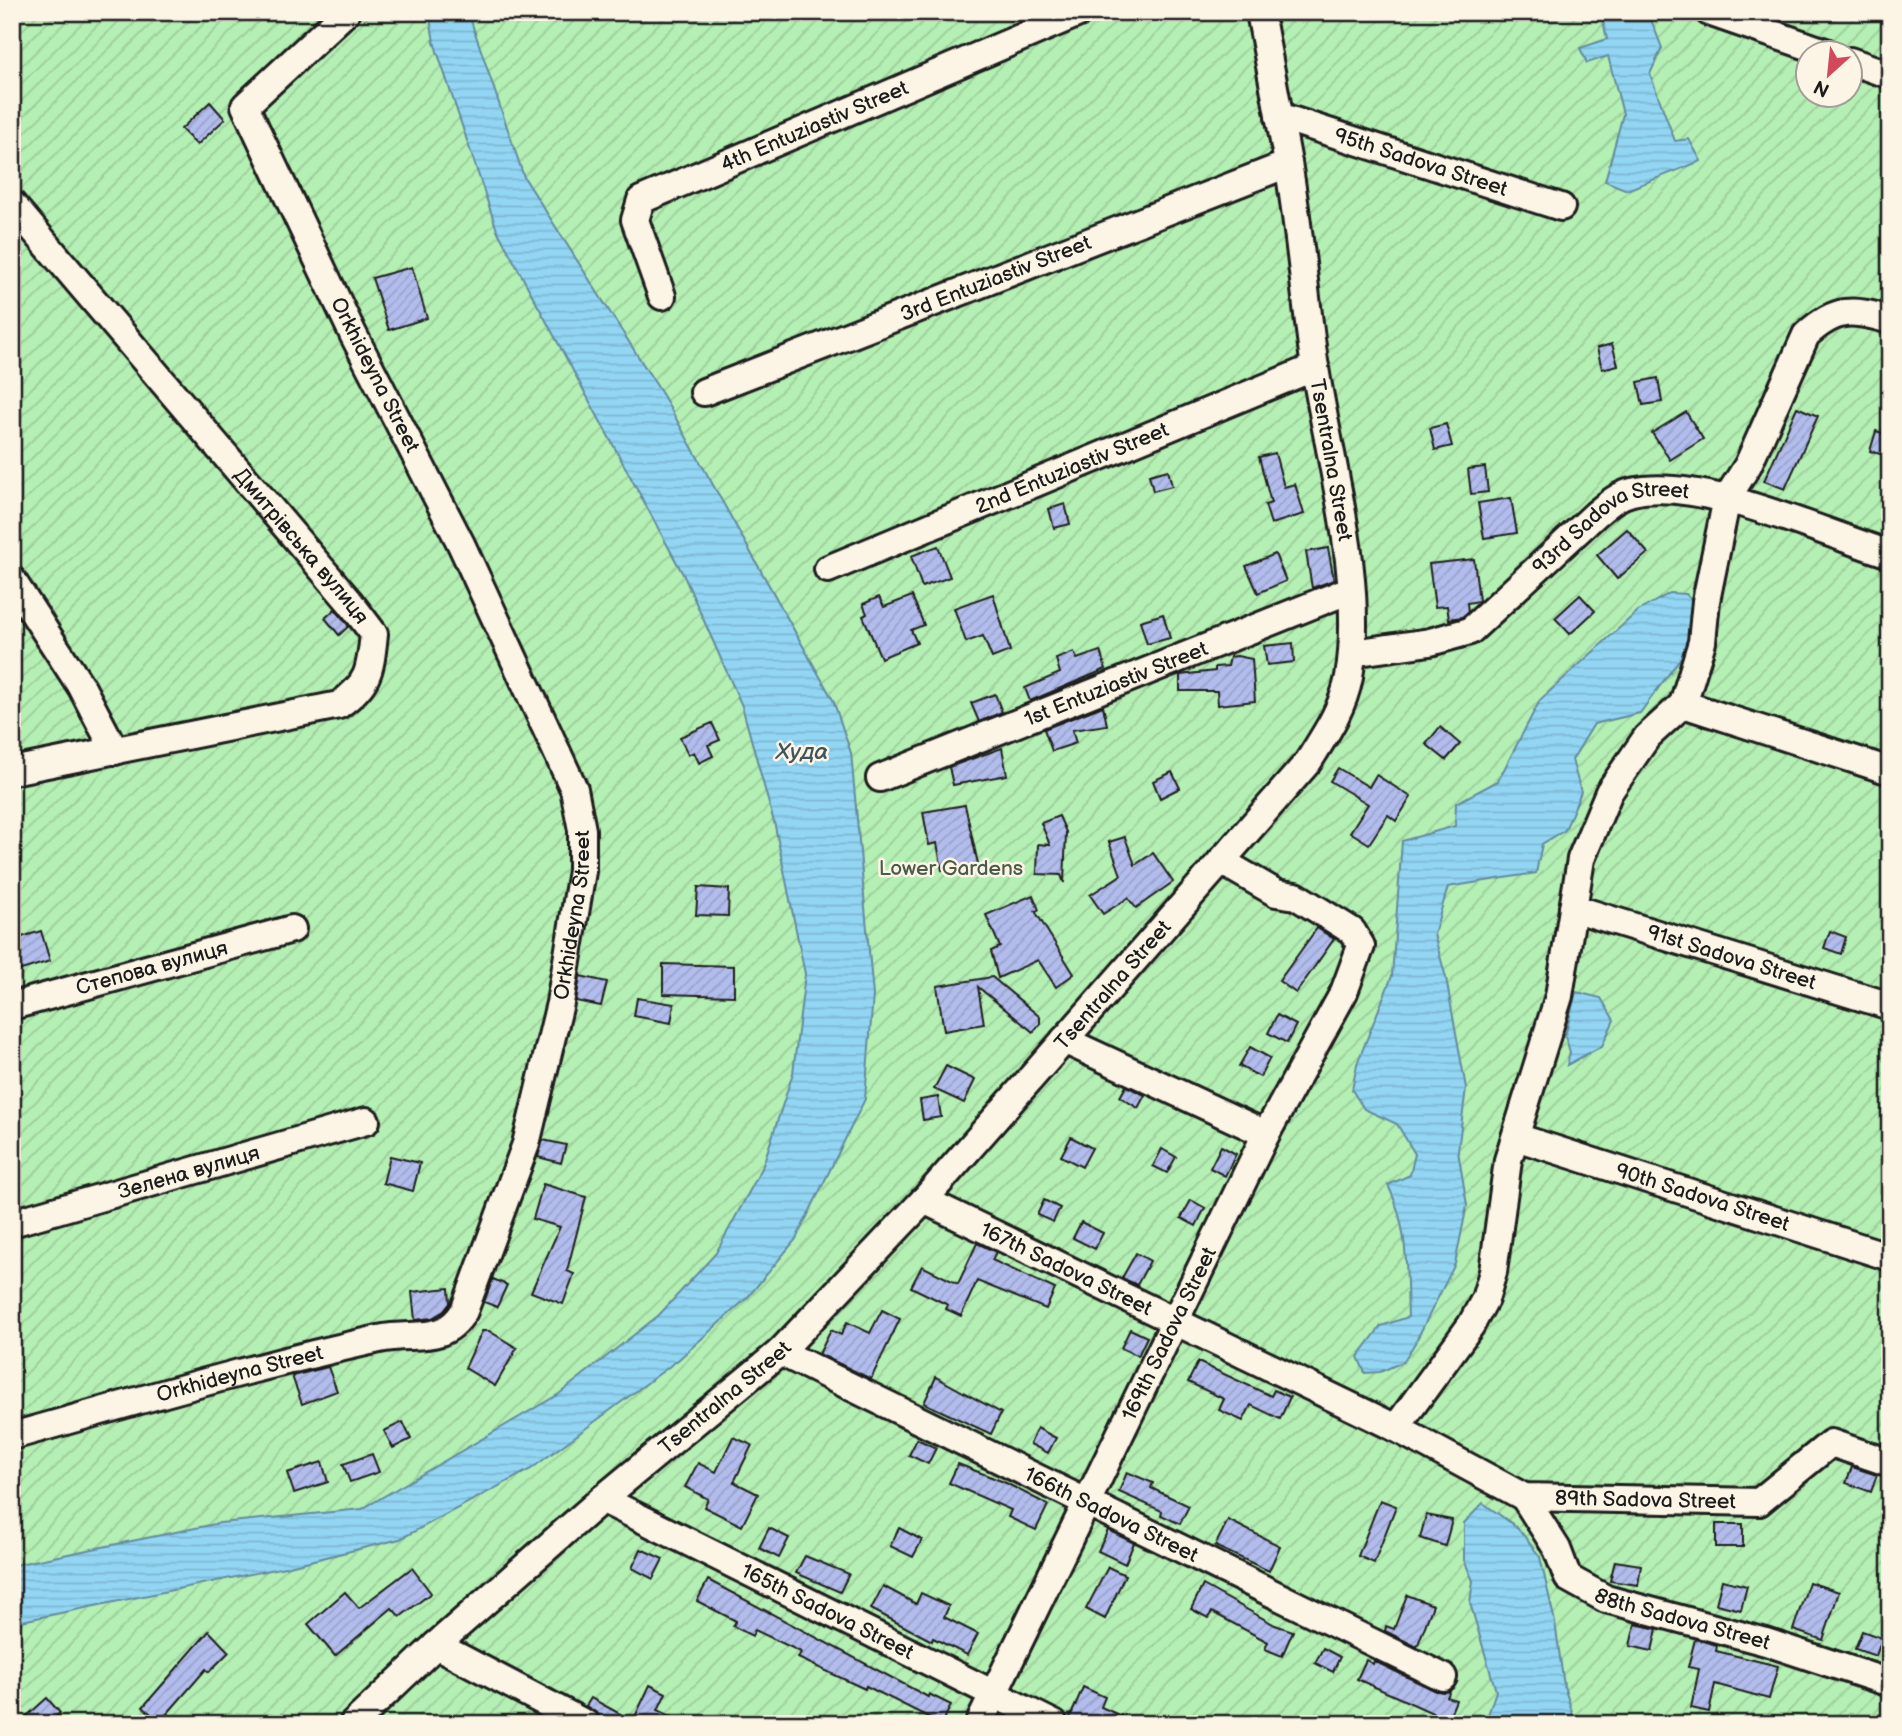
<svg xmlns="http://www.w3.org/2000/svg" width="1902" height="1736" font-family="'Balsamiq Sans',sans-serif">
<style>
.garden{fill:url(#garden-furrows);stroke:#688668;stroke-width:2;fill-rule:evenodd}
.water{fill:url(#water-rules);stroke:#638c9e;stroke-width:2}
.building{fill:url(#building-hatch);stroke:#1c1c1c;stroke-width:2}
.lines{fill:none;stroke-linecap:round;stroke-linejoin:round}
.minor-casing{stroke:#1c1c1c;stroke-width:32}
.minor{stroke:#fcf5e5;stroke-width:26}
.labels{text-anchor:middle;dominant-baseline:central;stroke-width:5;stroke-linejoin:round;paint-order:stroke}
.street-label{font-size:21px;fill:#1c1c1c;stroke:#fcf5e5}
.park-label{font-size:21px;fill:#4a5b49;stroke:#fcf5e5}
.water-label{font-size:23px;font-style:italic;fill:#3f545d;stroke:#fcf5e5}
</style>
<defs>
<pattern id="garden-furrows" width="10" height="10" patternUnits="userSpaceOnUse" patternTransform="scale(1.75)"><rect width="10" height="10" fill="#b4efb3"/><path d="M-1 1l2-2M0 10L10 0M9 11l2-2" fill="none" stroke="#9acc99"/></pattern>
<pattern id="water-rules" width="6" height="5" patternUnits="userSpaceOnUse" patternTransform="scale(1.75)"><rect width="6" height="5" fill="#92d6f4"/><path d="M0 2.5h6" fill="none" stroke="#7db7d1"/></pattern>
<pattern id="building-hatch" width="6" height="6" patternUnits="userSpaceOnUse" patternTransform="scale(1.75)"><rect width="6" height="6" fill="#b2bded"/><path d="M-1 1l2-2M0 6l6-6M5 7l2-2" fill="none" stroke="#98a2cb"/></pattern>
</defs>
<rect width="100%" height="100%" fill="#edeae7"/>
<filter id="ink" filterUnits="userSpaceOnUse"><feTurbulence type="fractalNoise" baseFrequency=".0143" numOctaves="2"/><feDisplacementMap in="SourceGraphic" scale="14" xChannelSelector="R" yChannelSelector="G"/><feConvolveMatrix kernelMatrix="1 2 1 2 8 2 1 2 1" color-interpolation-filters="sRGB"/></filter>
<g filter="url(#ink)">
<path class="garden" d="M 12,12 L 1890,12 L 1890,1724 L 12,1724 ZM 1808,52 L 1850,52 L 1850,94 L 1808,94 Z"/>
<g class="water">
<path d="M 429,12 L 468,12 L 524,177 L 664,397 L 833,700 L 851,753 L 873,995 L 865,1099 L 796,1239 L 748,1297 L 678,1360 L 531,1469 L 400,1539 L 285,1567 L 12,1623 L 12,1567 L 19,1564 L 220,1523 L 362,1509 L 559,1394 L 659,1315 L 716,1253 L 762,1168 L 793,1073 L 805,974 L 775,826 L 742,706 L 684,576 L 497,230 L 434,42 Z"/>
<path d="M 1601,12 L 1648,12 L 1662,48 L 1650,74 L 1675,141 L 1689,139 L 1701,161 L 1627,190 L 1605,181 L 1623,114 L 1608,56 L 1587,63 L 1580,48 L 1607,39 Z"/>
<path d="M 1670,593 L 1686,594 L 1698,606 L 1687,649 L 1640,713 L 1594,724 L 1572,760 L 1581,792 L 1565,830 L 1542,844 L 1536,873 L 1448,887 L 1434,934 L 1446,978 L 1466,1088 L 1458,1151 L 1467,1205 L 1455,1264 L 1415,1343 L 1403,1362 L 1380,1372 L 1365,1373 L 1358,1357 L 1381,1326 L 1408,1317 C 1406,1270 1409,1228 1388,1185 L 1410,1175 L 1415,1154 L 1397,1124 L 1364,1109 L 1352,1090 L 1357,1064 L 1392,976 L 1402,841 L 1455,826 L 1456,803 L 1498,781 L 1540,700 L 1638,611 Z"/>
<path d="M 1576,992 L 1601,998 L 1614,1020 L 1602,1046 L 1567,1065 L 1570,1052 L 1565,1036 Z"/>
<path d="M 1483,1503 L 1518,1528 L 1540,1557 L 1555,1622 L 1564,1686 L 1576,1724 L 1485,1724 L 1496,1691 L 1470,1603 L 1473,1581 L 1464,1560 L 1464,1523 Z"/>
</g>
<g class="building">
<path d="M 210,102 L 225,119 L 197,145 L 181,129 Z"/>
<path d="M 412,267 L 427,318 L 389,330 L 372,278 Z"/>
<path d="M 1612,344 L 1618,365 L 1602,369 L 1597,348 Z"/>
<path d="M 1658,378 L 1662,402 L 1643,405 L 1638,382 Z"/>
<path d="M 1797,407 L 1818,416 L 1785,489 L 1764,481 Z"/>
<path d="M 1686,412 L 1703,439 L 1670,460 L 1652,433 Z"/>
<path d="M 1446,424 L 1452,446 L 1435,450 L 1430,428 Z"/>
<path d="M 1876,431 L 1890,435 L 1890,457 L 1870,451 Z"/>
<path d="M 1275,453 L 1284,487 L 1295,484 L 1304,514 L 1271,524 L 1265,505 L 1271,503 L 1259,457 Z"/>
<path d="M 1485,467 L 1488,492 L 1471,494 L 1468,469 Z"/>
<path d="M 1168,470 L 1172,486 L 1153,491 L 1149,475 Z"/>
<path d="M 1511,498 L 1517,533 L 1484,538 L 1478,503 Z"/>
<path d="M 1065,504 L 1070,524 L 1054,528 L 1049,509 Z"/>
<path d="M 1627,529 L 1648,553 L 1617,579 L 1597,555 Z"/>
<path d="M 938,546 L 950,577 L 922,587 L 911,556 Z"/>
<path d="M 1328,548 L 1334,580 L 1312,588 L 1306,552 Z"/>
<path d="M 1275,554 L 1286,581 L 1258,593 L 1246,566 Z"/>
<path d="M 1474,559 L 1479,601 L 1467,603 L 1468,612 L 1462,617 L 1449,619 L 1447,606 L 1435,607 L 1429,564 Z"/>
<path d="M 993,594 L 1010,651 L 992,658 L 983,636 L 966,642 L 954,608 Z"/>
<path d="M 1580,595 L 1595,611 L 1570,634 L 1555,618 Z"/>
<path d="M 912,596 L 924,625 L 911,630 L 917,643 L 881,658 L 863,616 L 867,614 L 863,604 L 879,597 L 884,607 Z"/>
<path d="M 335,609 L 349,626 L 339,635 L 325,618 Z"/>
<path d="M 1163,614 L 1170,638 L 1147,644 L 1140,621 Z"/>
<path d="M 1293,643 L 1294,662 L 1267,665 L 1264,646 Z"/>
<path d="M 1100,651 L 1106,669 L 1030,701 L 1025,688 L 1060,673 L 1056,659 L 1074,652 L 1077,659 Z"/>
<path d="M 1237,656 L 1252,659 L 1255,701 L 1218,705 L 1217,691 L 1180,691 L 1180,675 L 1215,671 L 1215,667 L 1228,666 L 1230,657 Z"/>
<path d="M 995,694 L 1002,712 L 979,722 L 971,703 Z"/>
<path d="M 1103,706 L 1107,725 L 1072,730 L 1076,743 L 1052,751 L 1044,729 Z"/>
<path d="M 712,723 L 720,740 L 708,745 L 713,756 L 699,763 L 694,752 L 688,755 L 680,737 Z"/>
<path d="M 1440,727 L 1460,744 L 1446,760 L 1426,744 Z"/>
<path d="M 1002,748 L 1007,775 L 953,785 L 949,767 Z"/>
<path d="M 1338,768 L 1369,787 L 1376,775 L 1411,797 L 1396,821 L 1388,815 L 1369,844 L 1350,832 L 1368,804 L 1330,781 Z"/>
<path d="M 1172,772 L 1180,788 L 1160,798 L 1153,781 Z"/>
<path d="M 965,805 L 978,864 L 942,870 L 937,843 L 929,845 L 923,812 Z"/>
<path d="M 1059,816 L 1066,832 L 1064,883 L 1061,875 L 1037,874 L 1038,844 L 1050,845 L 1041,823 Z"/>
<path d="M 1125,837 L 1135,865 L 1153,853 L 1173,882 L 1136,908 L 1128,898 L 1103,914 L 1090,895 L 1121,875 L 1109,842 Z"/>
<path d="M 698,887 L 729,889 L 728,916 L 696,915 Z"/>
<path d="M 1033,895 L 1039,910 L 1035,911 L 1074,974 L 1056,987 L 1038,960 L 998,978 L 991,951 L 1000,947 L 986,915 Z"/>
<path d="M 1317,928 L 1334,939 L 1296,993 L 1279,981 Z"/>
<path d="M 41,931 L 50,961 L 12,973 L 12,940 Z"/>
<path d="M 1830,931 L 1846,937 L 1841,954 L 1824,948 Z"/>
<path d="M 663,964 L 734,966 L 734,996 L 663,994 Z"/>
<path d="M 580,976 L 607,982 L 601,1006 L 576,1001 Z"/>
<path d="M 992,977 L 1040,1017 L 1040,1024 L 1033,1032 L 978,987 L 984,1024 L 944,1031 L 937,986 Z"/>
<path d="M 637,998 L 674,1004 L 671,1023 L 634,1016 Z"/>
<path d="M 1277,1015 L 1296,1025 L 1287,1043 L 1268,1033 Z"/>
<path d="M 1250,1047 L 1270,1058 L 1260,1077 L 1239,1066 Z"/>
<path d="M 946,1066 L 975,1080 L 964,1103 L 934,1089 Z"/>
<path d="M 1126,1086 L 1145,1095 L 1138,1108 L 1120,1097 Z"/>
<path d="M 938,1097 L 941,1117 L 923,1120 L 920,1100 Z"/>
<path d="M 1071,1137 L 1092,1148 L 1082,1167 L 1061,1156 Z"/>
<path d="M 543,1140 L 566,1145 L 561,1163 L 538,1157 Z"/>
<path d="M 1221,1146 L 1236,1154 L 1225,1176 L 1210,1168 Z"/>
<path d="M 1162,1149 L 1176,1157 L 1167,1173 L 1153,1166 Z"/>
<path d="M 390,1156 L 420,1163 L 413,1191 L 383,1183 Z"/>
<path d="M 543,1184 L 586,1197 L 567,1271 L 574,1274 L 563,1304 L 531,1292 L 560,1227 L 533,1219 Z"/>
<path d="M 1044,1200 L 1060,1208 L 1053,1222 L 1037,1215 Z"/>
<path d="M 1191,1200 L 1205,1208 L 1196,1226 L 1181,1218 Z"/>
<path d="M 1081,1222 L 1103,1233 L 1095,1249 L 1073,1238 Z"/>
<path d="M 977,1243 L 996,1252 L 992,1260 L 1055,1289 L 1046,1309 L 977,1281 L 961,1316 L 946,1309 L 948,1305 L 911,1287 L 922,1266 L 958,1284 Z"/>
<path d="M 1136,1253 L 1150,1261 L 1137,1285 L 1122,1278 Z"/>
<path d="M 493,1279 L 507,1285 L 497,1307 L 484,1302 Z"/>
<path d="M 449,1288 L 450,1303 L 444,1311 L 432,1318 L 415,1320 L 412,1292 Z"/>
<path d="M 882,1310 L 900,1319 L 871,1379 L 819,1354 L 831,1330 L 841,1335 L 847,1322 L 870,1333 Z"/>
<path d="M 1130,1329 L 1147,1337 L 1138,1356 L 1121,1348 Z"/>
<path d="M 482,1331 L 489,1331 L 517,1348 L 495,1386 L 465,1368 Z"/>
<path d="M 1198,1362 L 1271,1396 L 1274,1390 L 1290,1397 L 1280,1419 L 1251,1405 L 1243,1421 L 1219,1410 L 1224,1399 L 1188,1382 Z"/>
<path d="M 328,1367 L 337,1391 L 302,1404 L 292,1376 Z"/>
<path d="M 936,1377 L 1001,1413 L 991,1434 L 924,1403 Z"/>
<path d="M 403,1422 L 411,1439 L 393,1448 L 384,1431 Z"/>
<path d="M 1037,1428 L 1056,1438 L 1048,1453 L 1030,1444 Z"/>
<path d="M 733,1437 L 752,1445 L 734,1482 L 758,1494 L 742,1526 L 704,1507 L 708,1499 L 685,1487 L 698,1463 L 716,1472 Z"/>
<path d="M 917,1439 L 936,1448 L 928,1464 L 909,1455 Z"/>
<path d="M 372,1454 L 379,1472 L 350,1482 L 343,1464 Z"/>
<path d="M 322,1462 L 328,1482 L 294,1493 L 287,1473 Z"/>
<path d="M 958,1464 L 1004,1482 L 1048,1505 L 1036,1530 L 1008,1517 L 1011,1510 L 949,1483 Z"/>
<path d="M 1852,1467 L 1877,1475 L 1871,1492 L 1846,1483 Z"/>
<path d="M 1127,1472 L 1153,1483 L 1151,1488 L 1189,1506 L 1180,1524 L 1161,1515 L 1162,1511 L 1119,1492 Z"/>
<path d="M 1380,1500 L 1396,1506 L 1374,1563 L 1358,1556 Z"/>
<path d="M 1426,1515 L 1452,1520 L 1445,1546 L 1420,1538 Z"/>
<path d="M 1228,1520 L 1280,1546 L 1269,1571 L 1215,1546 Z"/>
<rect x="1716" y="1524" width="27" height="23"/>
<path d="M 769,1528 L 789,1538 L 779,1558 L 759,1548 Z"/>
<path d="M 899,1528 L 922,1540 L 913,1557 L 890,1546 Z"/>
<path d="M 1108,1530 L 1134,1543 L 1125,1564 L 1098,1551 Z"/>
<path d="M 641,1549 L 663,1559 L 653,1579 L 632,1568 Z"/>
<path d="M 805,1556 L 849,1574 L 840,1592 L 796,1573 Z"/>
<path d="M 1615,1561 L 1641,1565 L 1638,1585 L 1610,1581 Z"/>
<path d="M 1108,1567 L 1125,1575 L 1105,1619 L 1086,1609 Z"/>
<path d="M 412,1568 L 431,1593 L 400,1617 L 392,1608 L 335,1656 L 308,1624 L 345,1592 L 359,1608 Z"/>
<path d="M 708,1580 L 928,1697 L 929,1694 L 951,1705 L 942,1724 L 866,1686 L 865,1689 L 798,1658 L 801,1652 L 755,1630 L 752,1636 L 733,1626 L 736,1621 L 697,1601 Z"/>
<path d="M 1722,1580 L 1747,1586 L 1741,1610 L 1716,1604 Z"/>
<path d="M 1809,1582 L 1839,1592 L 1823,1640 L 1793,1630 Z"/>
<path d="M 1203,1585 L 1275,1625 L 1293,1631 L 1282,1656 L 1265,1649 L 1268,1642 L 1212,1612 L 1208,1618 L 1191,1609 Z"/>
<path d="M 883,1586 L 916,1604 L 921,1593 L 949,1606 L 944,1617 L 978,1634 L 967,1655 L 933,1638 L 932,1641 L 871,1609 Z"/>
<path d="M 1407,1595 L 1433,1605 L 1417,1647 L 1385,1631 L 1386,1626 L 1394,1629 Z"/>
<path d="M 1635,1624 L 1657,1629 L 1652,1651 L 1630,1646 Z"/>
<path d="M 209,1631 L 229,1652 L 209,1672 L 206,1669 L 160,1722 L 143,1707 Z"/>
<path d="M 1862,1631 L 1882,1638 L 1876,1656 L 1855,1649 Z"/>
<path d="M 1695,1639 L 1717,1645 L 1716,1651 L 1778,1666 L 1769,1699 L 1715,1684 L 1709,1712 L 1691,1708 L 1699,1669 L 1688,1667 Z"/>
<path d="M 1323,1648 L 1340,1657 L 1333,1672 L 1315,1663 Z"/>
<path d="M 1366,1660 L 1373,1664 L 1374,1661 L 1436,1691 L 1450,1691 L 1447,1697 L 1456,1700 L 1448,1720 L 1357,1679 Z"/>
<path d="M 650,1685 L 666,1693 L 658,1710 L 687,1724 L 603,1724 L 599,1715 L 586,1706 L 591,1698 L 633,1721 Z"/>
<path d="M 1083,1687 L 1105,1697 L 1101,1707 L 1139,1724 L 1078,1724 L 1069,1720 Z"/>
<path d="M 47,1698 L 60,1713 L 48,1724 L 18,1724 Z"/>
</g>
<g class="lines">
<g class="minor-casing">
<g id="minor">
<path d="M 1709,12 L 1825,52"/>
<path d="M 1850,61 L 1890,75"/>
<path id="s1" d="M 1279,116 L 1561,207"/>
<path id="s2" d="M 12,204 L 349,601 L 374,634 C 370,670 370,683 339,705 L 12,771"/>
<path id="s3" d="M 662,296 L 635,220 L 641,200 L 1081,12"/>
<path id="s4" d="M 704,392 L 1288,164"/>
<path id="s5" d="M 828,569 L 1315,367"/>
<path d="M 12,580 L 82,688 L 115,751"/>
<path id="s6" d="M 1352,653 L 1430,642 L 1470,631 L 1596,514 C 1607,505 1618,495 1632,492 C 1701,476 1822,533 1890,554"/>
<path d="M 1683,704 L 1890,771"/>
<path id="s7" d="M 880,778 L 1350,590"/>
<path id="s8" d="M 1573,908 L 1890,1006"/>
<path id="s9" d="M 12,1006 L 292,929"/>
<path d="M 1064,1040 L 1266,1134"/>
<path id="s10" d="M 1516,1137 L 1890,1257"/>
<path id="s11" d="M 924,1200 L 1396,1428 L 1524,1497 L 1759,1502 L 1831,1443 L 1890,1463"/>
<path id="s12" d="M 12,1223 L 366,1121"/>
<path id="s13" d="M 780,1352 L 1443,1677"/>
<path d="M 1396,1428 L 1471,1325 L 1485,1299 L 1493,1272 L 1508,1160 L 1559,996 L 1581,859 L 1609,792 L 1647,737 L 1683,704 L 1702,642 L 1706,601 L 1727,498 L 1748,465 L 1806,335 C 1836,307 1853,309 1890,320"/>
<path id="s14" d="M 12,1436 C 134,1402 255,1366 379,1339 C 414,1331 443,1346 464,1311 L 526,1144 L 560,1003 L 582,871 L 582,830 L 574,789 L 461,544 L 353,334 L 245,106 L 346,12"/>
<path id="s15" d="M 1524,1497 L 1557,1549 L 1568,1578 L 1606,1599 L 1766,1642 L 1890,1683"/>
<path id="s16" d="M 602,1499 L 1054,1724"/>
<path d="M 436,1645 L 586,1724"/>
<path id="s17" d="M 353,1724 L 436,1645 L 602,1499 L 780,1352 L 924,1200 L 1308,762 C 1325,735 1343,709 1349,677 C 1365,581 1330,463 1315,368 C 1305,300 1300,231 1288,163 C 1279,113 1269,63 1260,12"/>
<path id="s18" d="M 979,1724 L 1266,1134 L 1344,992 L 1361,946 L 1352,931 L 1296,896 L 1276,893 L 1221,861"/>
</g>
</g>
<use href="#minor" class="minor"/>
</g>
</g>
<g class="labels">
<g class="street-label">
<text stroke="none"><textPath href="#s3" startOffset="290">4th Entuziastiv Street</textPath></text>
<text stroke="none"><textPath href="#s1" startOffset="149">95th Sadova Street</textPath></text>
<text stroke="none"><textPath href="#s4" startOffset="313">3rd Entuziastiv Street</textPath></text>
<text transform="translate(375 375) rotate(63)">Orkhideyna Street</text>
<text transform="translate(1331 460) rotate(80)">Tsentralna Street</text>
<text stroke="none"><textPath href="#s5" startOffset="264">2nd Entuziastiv Street</textPath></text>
<text stroke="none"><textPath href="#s6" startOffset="301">93rd Sadova Street</textPath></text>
<text stroke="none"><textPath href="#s2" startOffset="448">Дмитрівська вулиця</textPath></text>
<text stroke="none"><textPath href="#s7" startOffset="254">1st Entuziastiv Street</textPath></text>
<text stroke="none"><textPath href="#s14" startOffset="886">Orkhideyna Street</textPath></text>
<text stroke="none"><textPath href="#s8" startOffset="166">91st Sadova Street</textPath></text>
<text stroke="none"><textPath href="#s9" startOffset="145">Степова вулиця</textPath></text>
<text stroke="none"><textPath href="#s17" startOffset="1062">Tsentralna Street</textPath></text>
<text stroke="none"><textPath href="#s12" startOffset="184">Зелена вулиця</textPath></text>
<text stroke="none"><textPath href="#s10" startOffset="196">90th Sadova Street</textPath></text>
<text stroke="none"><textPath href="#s11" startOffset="158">167th Sadova Street</textPath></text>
<text stroke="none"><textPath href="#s18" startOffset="434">169th Sadova Street</textPath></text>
<text stroke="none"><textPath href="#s14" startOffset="236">Orkhideyna Street</textPath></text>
<text stroke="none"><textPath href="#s17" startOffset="495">Tsentralna Street</textPath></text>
<text stroke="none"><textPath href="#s11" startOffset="791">89th Sadova Street</textPath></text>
<text stroke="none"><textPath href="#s13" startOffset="369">166th Sadova Street</textPath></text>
<text stroke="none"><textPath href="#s16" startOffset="252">165th Sadova Street</textPath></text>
<text stroke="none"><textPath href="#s15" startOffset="215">88th Sadova Street</textPath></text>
</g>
<g class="park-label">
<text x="951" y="868">Lower Gardens</text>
</g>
<g class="water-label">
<text x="802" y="752">Худа</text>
</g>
</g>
<rect width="1902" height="1736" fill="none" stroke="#fcf5e5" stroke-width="42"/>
<rect x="21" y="21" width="1860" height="1694" fill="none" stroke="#1c1c1c" stroke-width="2.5" filter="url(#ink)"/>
<g transform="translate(1829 74) rotate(207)"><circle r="33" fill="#fcf5e5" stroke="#a29e95" stroke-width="2"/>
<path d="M0-5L12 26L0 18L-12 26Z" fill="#d1495b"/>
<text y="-10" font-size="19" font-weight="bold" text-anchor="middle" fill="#1c1c1c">N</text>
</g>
</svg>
